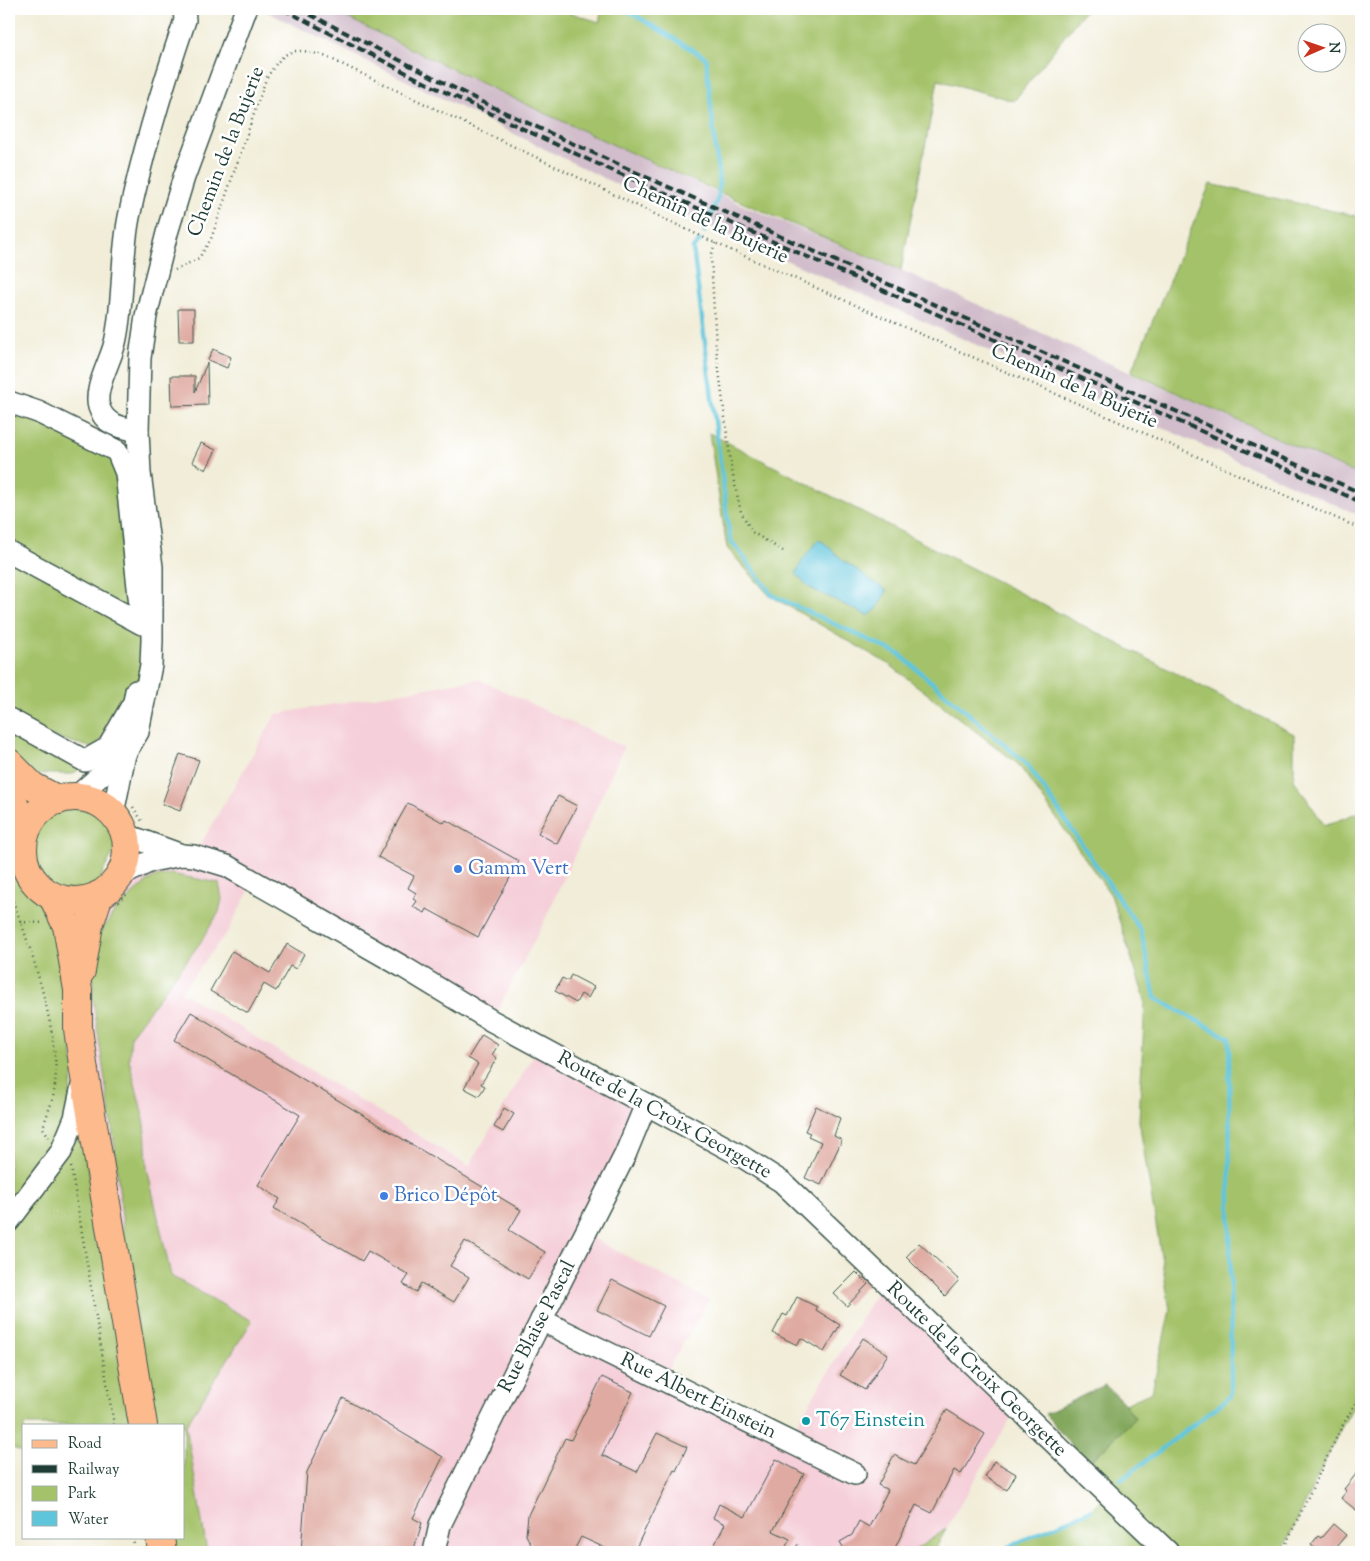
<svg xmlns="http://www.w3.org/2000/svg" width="1370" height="1561" font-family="'Sorts Mill Goudy',serif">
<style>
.built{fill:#f5cfd9}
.industrial{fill:#d1bdcb}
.green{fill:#a4c269;stroke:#62804e}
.forest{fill:#83a85d;stroke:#517248}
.water{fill:#5ec5db;stroke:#3e8188}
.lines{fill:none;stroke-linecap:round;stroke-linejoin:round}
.stream{stroke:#5ec5db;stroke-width:4.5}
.building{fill:#dfaaa1}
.minor-casing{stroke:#3e574d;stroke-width:24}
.major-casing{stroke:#3e574d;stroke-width:30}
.path{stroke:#3e574d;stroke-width:2.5;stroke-dasharray:1 4;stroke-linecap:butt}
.minor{stroke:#fff;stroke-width:21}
.major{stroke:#fcba8d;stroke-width:28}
.rail{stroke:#1f3d34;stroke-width:4;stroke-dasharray:8 4;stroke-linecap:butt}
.shop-dot{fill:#3f7fe0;stroke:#fff;stroke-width:2}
.culture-dot{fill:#0f9aa8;stroke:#fff;stroke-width:2}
.labels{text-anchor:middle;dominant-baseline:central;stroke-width:5;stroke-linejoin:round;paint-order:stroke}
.street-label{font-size:20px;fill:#1f3d34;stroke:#fff}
.shop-label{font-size:20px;fill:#366cbe;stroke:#fff;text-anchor:start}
.culture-label{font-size:20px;fill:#0d838f;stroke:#fff;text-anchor:start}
</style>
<rect width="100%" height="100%" fill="#fff"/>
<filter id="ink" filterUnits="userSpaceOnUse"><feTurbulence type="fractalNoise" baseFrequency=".02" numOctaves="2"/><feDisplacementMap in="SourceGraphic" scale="10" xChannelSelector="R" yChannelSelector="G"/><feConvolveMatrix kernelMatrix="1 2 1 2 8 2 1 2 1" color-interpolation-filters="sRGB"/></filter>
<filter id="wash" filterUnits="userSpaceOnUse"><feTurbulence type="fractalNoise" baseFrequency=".0096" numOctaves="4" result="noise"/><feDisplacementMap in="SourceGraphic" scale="20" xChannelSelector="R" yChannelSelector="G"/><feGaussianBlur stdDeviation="1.12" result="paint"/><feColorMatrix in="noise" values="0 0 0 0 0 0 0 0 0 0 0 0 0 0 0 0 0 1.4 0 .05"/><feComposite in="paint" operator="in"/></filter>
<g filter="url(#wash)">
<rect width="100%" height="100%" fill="#f1edd8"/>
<path class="built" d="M 478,679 L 624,747 L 541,928 L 492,1021 L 254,881 L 228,931 L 181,992 L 469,1166 L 539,1046 L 646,1104 L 585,1234 L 709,1300 L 663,1378 L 787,1440 L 884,1281 L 1016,1409 L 946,1529 L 912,1552 L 162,1552 L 184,1537 L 184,1425 L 143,1425 L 93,1062 L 85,977 L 102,907 L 138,872 L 194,856 L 276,714 Z"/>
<path class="industrial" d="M 261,9 L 330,9 L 444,66 L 749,208 L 901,270 L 1361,476 L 1361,516 L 626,189 Z"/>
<g class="green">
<path d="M 330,9 L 559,9 L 599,22 L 602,9 L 1086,9 L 1014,101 L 938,80 L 901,270 C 708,190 517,103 330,9 Z"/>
<path d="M 1210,184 L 1361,217 L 1361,476 L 1131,372 Z"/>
<path d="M 9,392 L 50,407 L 128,446 L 145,622 L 137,701 L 93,748 L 9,724 Z"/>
<path d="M 709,433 L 1294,734 L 1294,780 L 1325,826 L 1361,811 L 1361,1393 L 1339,1432 L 1282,1552 L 1005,1552 L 1008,1547 L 1091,1510 L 1106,1495 L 1081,1471 L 1135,1418 L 1125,1404 L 1152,1392 L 1170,1310 L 1139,1121 L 1145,1000 L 1111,895 L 1018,764 L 890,665 L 769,595 L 727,548 Z"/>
<path d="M 9,729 L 84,765 L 73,774 L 42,774 L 31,778 L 9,756 Z"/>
<path d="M 9,806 C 19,826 12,823 13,842 C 15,882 31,893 59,918 L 74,1071 L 62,1135 L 9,1209 Z"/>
<path d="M 75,807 C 100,811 112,823 118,848 C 111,854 100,876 99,886 C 31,917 2,816 75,807 Z"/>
<path d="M 171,874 L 219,883 L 222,899 L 219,912 L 200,943 L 131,1035 L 129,1059 L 145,1124 L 147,1168 L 171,1276 L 252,1321 L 186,1425 L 207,1552 L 174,1552 L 172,1537 L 184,1537 L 184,1425 L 154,1425 L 127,1264 L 114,1141 L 93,999 L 94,931 L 102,930 L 115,911 L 136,891 L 152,878 Z"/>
<path d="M 78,1122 L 143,1425 L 24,1425 L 24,1453 L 9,1446 L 9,1230 Z"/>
<path d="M 946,1529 L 934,1552 L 912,1552 Z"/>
</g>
<path class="forest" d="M 1105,1385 L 1125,1404 L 1135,1418 L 1087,1464 L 1045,1414 Z"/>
<path class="water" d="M 818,540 L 823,542 L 844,561 L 887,591 L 876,610 L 868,616 L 810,588 L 796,574 L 802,561 Z"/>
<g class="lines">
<g class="stream">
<path d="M 625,9 L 706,58 L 719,183 L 718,197 L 704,232"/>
<path d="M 700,241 L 693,248 L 730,539 L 772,595 L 899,654 L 1027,764 L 1141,931 L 1155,998 L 1229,1038 L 1231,1396 L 1121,1480"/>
<path d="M 1005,1552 L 1008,1547 L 1091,1510"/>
</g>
</g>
<g id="blocks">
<g class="building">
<path d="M 178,309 L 194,309 L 194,341 L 179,341 Z"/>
<path d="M 213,349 L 231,357 L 227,368 L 208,360 Z"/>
<path d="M 207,363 L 208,405 L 172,406 L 171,376 L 195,376 L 195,392 Z"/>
<path d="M 201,443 L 216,450 L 206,470 L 192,462 Z"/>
<path d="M 180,754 L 199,760 L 180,811 L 162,804 Z"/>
<path d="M 558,796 L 577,806 L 557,844 L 538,833 Z"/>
<path d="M 408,803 L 444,823 L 446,820 L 519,861 L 478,937 L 427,909 L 425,913 L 413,907 L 417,901 L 413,899 L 416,893 L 408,888 L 414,876 L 378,857 Z"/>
<path d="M 287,944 L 304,954 L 296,969 L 290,966 L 276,991 L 264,984 L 248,1013 L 210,991 L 232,951 L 270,973 Z"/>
<path d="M 571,975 L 594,987 L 588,998 L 581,994 L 576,1003 L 555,991 L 562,978 L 568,981 Z"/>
<path d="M 191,1012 L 521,1210 L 509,1230 L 545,1252 L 528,1279 L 465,1241 L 450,1266 L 469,1277 L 454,1302 L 421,1283 L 416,1292 L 403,1284 L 409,1275 L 368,1251 L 362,1261 L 274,1208 L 280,1199 L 258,1185 L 300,1115 L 174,1040 Z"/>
<path d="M 482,1035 L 498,1045 L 492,1055 L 497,1058 L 481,1084 L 485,1086 L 479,1096 L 464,1088 L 478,1064 L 468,1058 Z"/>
<path d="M 816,1106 L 840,1118 L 834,1136 L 842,1140 L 821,1185 L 805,1178 L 821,1142 L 808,1136 L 810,1133 L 805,1131 Z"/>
<path d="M 504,1108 L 514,1114 L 503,1132 L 494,1127 Z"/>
<path d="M 919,1243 L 959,1280 L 945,1296 L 906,1257 Z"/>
<path d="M 856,1272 L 868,1284 L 847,1306 L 834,1294 Z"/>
<path d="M 612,1280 L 664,1306 L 649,1336 L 597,1310 Z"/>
<path d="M 797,1297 L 817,1307 L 816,1310 L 840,1325 L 824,1352 L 801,1338 L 797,1345 L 773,1333 L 783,1314 L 787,1316 Z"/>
<path d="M 863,1338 L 888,1354 L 865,1390 L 840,1375 Z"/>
<path d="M 602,1377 L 633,1392 L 602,1455 L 637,1472 L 657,1433 L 687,1447 L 676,1471 L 674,1470 L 634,1552 L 614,1552 L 581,1537 L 573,1552 L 535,1552 L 526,1535 L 528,1515 L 565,1438 L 571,1440 Z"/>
<path d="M 343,1398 L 443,1457 L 413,1518 L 422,1523 L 413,1552 L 301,1552 L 307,1472 Z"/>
<path d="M 947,1410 L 985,1434 L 961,1474 L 954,1470 L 932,1513 L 916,1505 L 893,1552 L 846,1552 L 840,1542 L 852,1535 L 859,1521 L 869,1527 L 888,1490 L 878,1485 L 894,1455 L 914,1465 Z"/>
<path d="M 776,1459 L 804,1474 L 773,1531 L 790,1539 L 783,1552 L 728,1552 L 714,1546 L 725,1524 L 713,1518 L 719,1504 L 745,1517 Z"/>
<path d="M 994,1461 L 1016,1474 L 1007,1490 L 985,1477 Z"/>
<path d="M 1361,1468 L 1361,1504 L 1356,1510 L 1341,1498 L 1347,1491 L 1344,1489 Z"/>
<path d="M 1333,1524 L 1346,1535 L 1332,1552 L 1319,1552 L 1311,1545 L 1318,1536 L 1321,1538 Z"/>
</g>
</g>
</g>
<g filter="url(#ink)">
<use href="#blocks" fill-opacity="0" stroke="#3e574d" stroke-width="1"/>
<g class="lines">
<g class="minor-casing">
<g id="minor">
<path d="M 9,402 L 38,412 L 117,451 L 126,473 L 140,606"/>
<path d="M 138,431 C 121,427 105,426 99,407 C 93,388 113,358 116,338 C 124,298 121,257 129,217 C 143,150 163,85 185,20 L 184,9"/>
<path d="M 9,552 L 142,624"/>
<path d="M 9,719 L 85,761 L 108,748 L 134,702 L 136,691"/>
<path d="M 76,797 L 125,754"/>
<path d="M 113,814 L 125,754 L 138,732 L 151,665 L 152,641 L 152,567 L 140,473 L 138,431 L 140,358 L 146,316 L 167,233 L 184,177 L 246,9"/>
<path d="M 124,834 L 182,855 L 194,856 L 227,866 L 405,968 L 492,1021 L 738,1154 L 782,1182 L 1168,1552"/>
<path d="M 120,876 L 151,861 L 182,855"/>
<path d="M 9,1221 L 61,1152 L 75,1118 L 83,1081"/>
<path d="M 541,1320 L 855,1474"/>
<path d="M 434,1552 L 440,1525 L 519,1364 L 625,1155 L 646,1104"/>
</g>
</g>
<g class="major-casing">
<g id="major">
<path d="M 9,763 L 32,786 L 58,800"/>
<path d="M 9,794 L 26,830"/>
<circle cx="75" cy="849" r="52"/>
<path d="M 53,897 L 67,926 L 78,990 L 78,1029 L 84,1071 L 143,1425"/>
<path d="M 81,971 L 89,925 L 99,895"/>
<path d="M 160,1537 L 162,1552"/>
</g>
</g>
<g class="path">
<path d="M 715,243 L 711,257 L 716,347 L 732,472 L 741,512 L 752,532 L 783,551"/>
<path d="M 175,270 L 199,258 L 211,239 L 266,79 C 285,48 293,46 327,57 L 715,243 L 1361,529"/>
<path d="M 133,807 L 142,821"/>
<path d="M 9,892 C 28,936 64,1045 54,1092 C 52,1104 46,1116 43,1128 L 49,1137"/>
<path d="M 118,902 L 129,892"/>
<path d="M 20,922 L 44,923"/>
<path d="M 71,1167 L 114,1425"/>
<path d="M 133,1537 L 135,1552"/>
<path d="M 797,1545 L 806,1552"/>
<path d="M 1282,1552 L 1339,1432 L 1361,1393"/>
</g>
<use href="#minor" class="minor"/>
<use href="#major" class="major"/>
<g class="rail">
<path d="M 283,9 L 426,83 L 589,160 L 1361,502"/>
<path d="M 299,9 L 482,102 L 646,177 L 1361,493"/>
</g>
</g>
</g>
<g class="shop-dot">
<circle cx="458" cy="869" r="5"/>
<circle cx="384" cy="1196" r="5"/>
</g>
<circle class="culture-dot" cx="806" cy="1421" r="5"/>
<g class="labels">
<g class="street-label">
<text transform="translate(227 152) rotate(-69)">Chemin de la Bujerie</text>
<text transform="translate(705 221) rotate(25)">Chemin de la Bujerie</text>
<text transform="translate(1074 387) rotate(24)">Chemin de la Bujerie</text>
<text transform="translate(664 1116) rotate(29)">Route de la Croix Georgette</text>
<text transform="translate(538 1327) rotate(-63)">Rue Blaise Pascal</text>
<text transform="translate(976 1370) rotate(44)">Route de la Croix Georgette</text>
<text transform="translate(698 1397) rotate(26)">Rue Albert Einstein</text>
</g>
<g class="shop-label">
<text x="468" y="869">Gamm Vert</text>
<text x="394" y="1196">Brico Dépôt</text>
</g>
<g class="culture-label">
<text x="816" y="1421">T67 Einstein</text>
</g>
</g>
<rect width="1370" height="1561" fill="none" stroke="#fff" stroke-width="30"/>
<rect x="22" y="1424" width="162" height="115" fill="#ffffff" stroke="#a5b1ae"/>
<rect x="32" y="1440" width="25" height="8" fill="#fcba8d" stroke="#a5b1ae"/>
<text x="68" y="1448" font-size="15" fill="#1f3d34">Road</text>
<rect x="32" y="1465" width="25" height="8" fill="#1f3d34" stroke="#a5b1ae"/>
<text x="68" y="1474" font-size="15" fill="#1f3d34">Railway</text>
<rect x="32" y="1486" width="25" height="15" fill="#a4c269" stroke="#a5b1ae"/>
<text x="68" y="1498" font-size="15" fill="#1f3d34">Park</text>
<rect x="32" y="1511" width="25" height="15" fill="#5ec5db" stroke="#a5b1ae"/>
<text x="68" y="1524" font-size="15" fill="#1f3d34">Water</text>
<g transform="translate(1322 48) rotate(88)"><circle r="24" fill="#ffffff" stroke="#a5b1ae"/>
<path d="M0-4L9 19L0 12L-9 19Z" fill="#c8321e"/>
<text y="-8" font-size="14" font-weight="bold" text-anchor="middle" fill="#1f3d34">N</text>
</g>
</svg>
